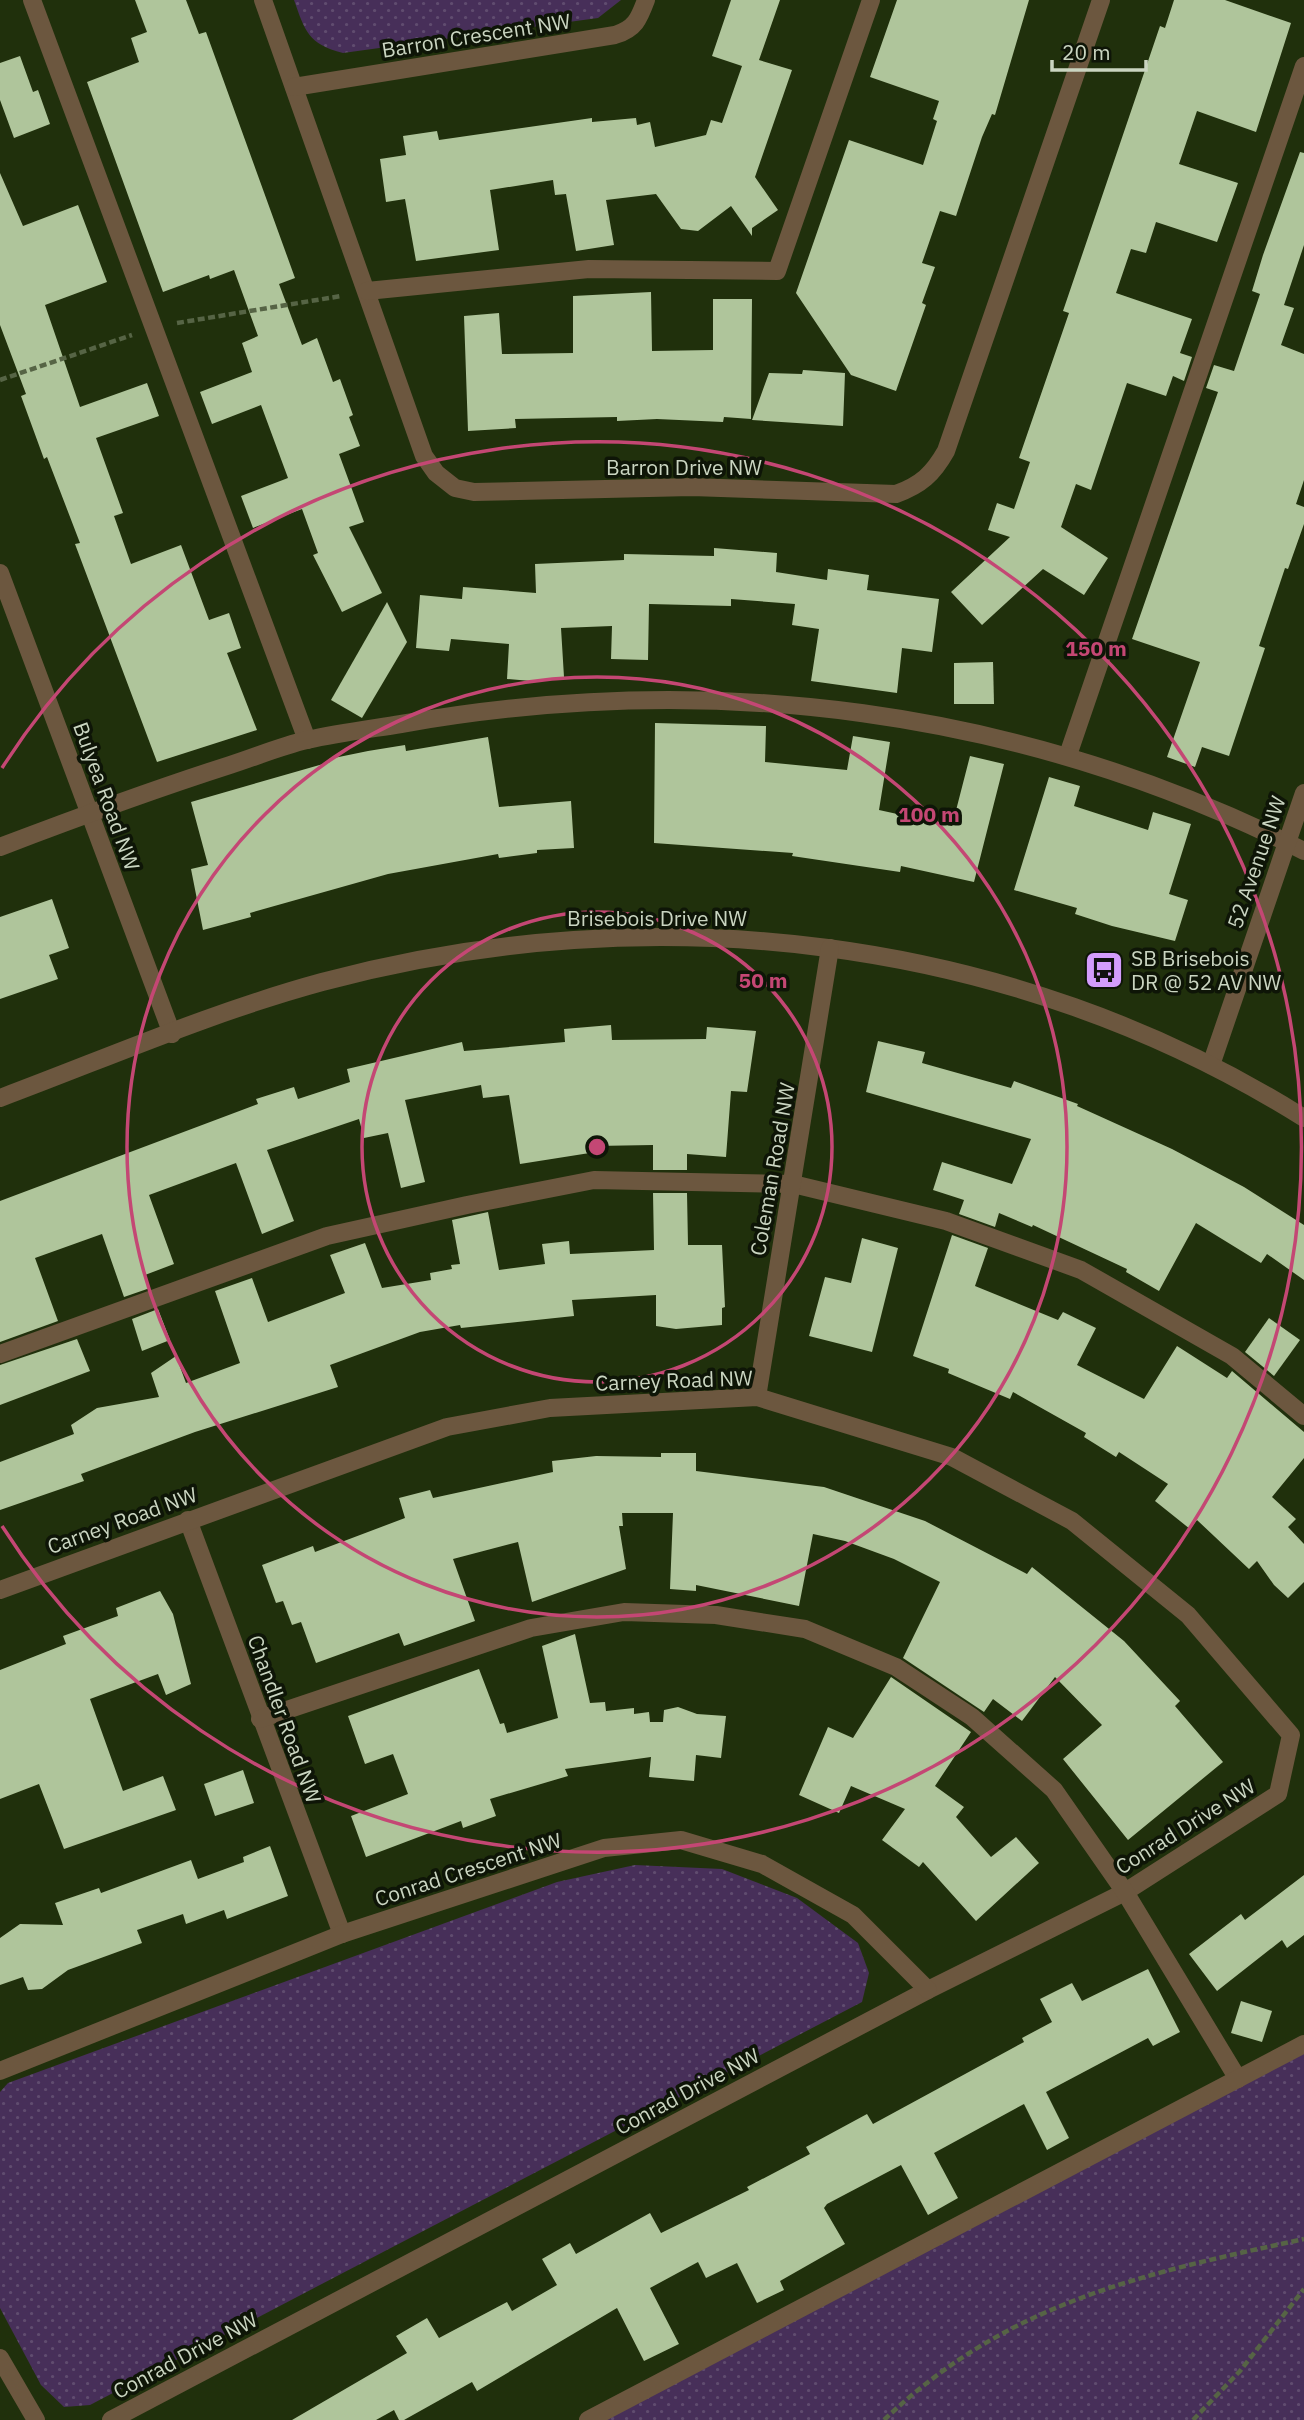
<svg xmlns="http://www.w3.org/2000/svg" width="1304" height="2420" font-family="'IBM Plex Sans',sans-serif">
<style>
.park{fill:url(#park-dots)}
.building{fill:#afc59b}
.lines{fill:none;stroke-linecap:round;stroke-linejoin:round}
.path{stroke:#566445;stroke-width:4.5;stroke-dasharray:7 3.5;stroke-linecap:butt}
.minor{stroke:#6c573f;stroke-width:18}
.ring{fill:none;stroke:#c44774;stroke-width:3.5}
.labels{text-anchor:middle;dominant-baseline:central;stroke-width:7;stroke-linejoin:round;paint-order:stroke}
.street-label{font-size:21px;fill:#cad5c1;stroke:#0e1507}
.poi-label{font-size:21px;fill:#cad5c1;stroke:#0e1507;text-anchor:start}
.centre{fill:#c44774;stroke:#0e1507;stroke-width:3.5}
.ring-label{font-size:21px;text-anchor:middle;font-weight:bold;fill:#c44774;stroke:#0e1507;stroke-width:7;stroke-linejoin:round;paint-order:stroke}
</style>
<defs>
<pattern id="park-dots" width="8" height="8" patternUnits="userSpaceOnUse" patternTransform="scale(1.75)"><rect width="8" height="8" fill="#472f59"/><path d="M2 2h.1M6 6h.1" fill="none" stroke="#604c6f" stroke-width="1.8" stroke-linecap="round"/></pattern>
</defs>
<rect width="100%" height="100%" fill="#20300c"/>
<g class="park">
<path d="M 294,0 L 621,0 L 598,18 L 343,53 C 308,44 305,31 294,0 Z"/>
<path d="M 635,1865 L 722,1869 L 797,1898 L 858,1943 L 869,1973 L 862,2002 L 90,2405 L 64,2407 L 41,2385 L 0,2308 L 0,2092 L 8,2083 L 557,1882 Z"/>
<path d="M 1304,2050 L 1304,2420 L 603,2420 Z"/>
</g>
<g class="building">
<path d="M 135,0 L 186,0 L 199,34 L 206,32 L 295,278 L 279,284 L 302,345 L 317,338 L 333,382 L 340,379 L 353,415 L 349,417 L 360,446 L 339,454 L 364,522 L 349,527 L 382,593 L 342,612 L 313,555 L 318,553 L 302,509 L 253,528 L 241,496 L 288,478 L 261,405 L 212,424 L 200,392 L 252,372 L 242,343 L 258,336 L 234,270 L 210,279 L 209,275 L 163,292 L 87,82 L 139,62 L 131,38 L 147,32 Z"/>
<path d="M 731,0 L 780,0 L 759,60 L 792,70 L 755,177 L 778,210 L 752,228 L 752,236 L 731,206 L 698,231 L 681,229 L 656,194 L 606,200 L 614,245 L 576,251 L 566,194 L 555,195 L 553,180 L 490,190 L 499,250 L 416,261 L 405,199 L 386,202 L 380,159 L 406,155 L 403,136 L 437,131 L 439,140 L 592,118 L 592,122 L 636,118 L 637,125 L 650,122 L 655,147 L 706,135 L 711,120 L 722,123 L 742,66 L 712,56 Z"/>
<path d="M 897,0 L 1029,0 L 995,115 L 992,114 L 982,137 L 956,216 L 940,211 L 922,263 L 935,267 L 922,303 L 926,305 L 896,391 L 851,375 L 796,293 L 849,140 L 923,165 L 937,121 L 933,119 L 939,101 L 870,77 Z"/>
<path d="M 1174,0 L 1225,0 L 1291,23 L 1256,132 L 1197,111 L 1179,164 L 1238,183 L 1217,242 L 1156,222 L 1146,253 L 1131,249 L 1116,293 L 1192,319 L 1180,353 L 1192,357 L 1184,381 L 1173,376 L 1166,396 L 1127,383 L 1091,490 L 1076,484 L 1061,527 L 1108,558 L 1084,595 L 1043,569 L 982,625 L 951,592 L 1010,537 L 988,530 L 997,503 L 1014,509 L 1030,462 L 1019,458 L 1069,313 L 1063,311 L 1160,26 L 1165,28 Z"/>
<path d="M 20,56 L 33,92 L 38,90 L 50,124 L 14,138 L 0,100 L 0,63 Z"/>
<path d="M 1300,152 L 1304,153 L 1304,245 L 1284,305 L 1294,308 L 1281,345 L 1304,354 L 1304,480 L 1296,504 L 1304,507 L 1304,524 L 1288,569 L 1285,568 L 1259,646 L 1265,648 L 1229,756 L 1202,747 L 1195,767 L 1167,757 L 1200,662 L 1132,639 L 1218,392 L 1206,388 L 1214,365 L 1234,371 L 1260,294 L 1252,291 L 1263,255 Z"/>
<path d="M 0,173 L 23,226 L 78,205 L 107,282 L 45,305 L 80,407 L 147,383 L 159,416 L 96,438 L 123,513 L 114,516 L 131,564 L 181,545 L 209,620 L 229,613 L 241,648 L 227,653 L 257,730 L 157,762 L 75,544 L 80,543 L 47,457 L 44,459 L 21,396 L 26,394 L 0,325 Z"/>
<path d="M 651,292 L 652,351 L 713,350 L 713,299 L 752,299 L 751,419 L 724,417 L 723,422 L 657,419 L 617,421 L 617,417 L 515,419 L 516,428 L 468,431 L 464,316 L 499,313 L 502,354 L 573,353 L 573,296 Z"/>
<path d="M 803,370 L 845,373 L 843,426 L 752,420 L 769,373 L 802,374 Z"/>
<path d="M 714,548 L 777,553 L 776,572 L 827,580 L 828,569 L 869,575 L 867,590 L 939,599 L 932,652 L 902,648 L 897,693 L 811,681 L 819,629 L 792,625 L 795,604 L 731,599 L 731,606 L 649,604 L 648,660 L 611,659 L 612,626 L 561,628 L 564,677 L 531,681 L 507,679 L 509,644 L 451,639 L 449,651 L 416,648 L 420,595 L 462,599 L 463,587 L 536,593 L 535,564 L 624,560 L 624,554 L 714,556 Z"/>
<path d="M 387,602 L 407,642 L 362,718 L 331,700 Z"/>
<path d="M 993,662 L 994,704 L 954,704 L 954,663 Z"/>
<path d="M 655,723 L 766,726 L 765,762 L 847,770 L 853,736 L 890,742 L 879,810 L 952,826 L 970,756 L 1004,764 L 974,882 L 901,866 L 900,872 L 792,856 L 793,853 L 654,843 Z"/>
<path d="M 488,737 L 499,807 L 571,801 L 574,848 L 537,850 L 537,853 L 499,858 L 498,854 L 388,874 L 250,913 L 251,917 L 203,930 L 191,869 L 208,865 L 191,802 L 330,762 L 329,759 L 368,751 L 405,745 L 406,751 Z"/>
<path d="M 1049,777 L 1080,786 L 1074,806 L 1148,830 L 1153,812 L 1191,824 L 1169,894 L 1188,900 L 1175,941 L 1112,926 L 1075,914 L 1077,908 L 1014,890 Z"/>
<path d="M 52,899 L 69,948 L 49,955 L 58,979 L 0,999 L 0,917 Z"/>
<path d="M 611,1025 L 612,1040 L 706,1039 L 707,1027 L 756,1031 L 747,1092 L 731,1091 L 726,1157 L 687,1154 L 687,1170 L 653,1170 L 653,1145 L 595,1146 L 596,1152 L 520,1164 L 509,1095 L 483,1098 L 481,1085 L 405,1100 L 425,1182 L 401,1188 L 388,1133 L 364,1138 L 359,1119 L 267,1150 L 294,1221 L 262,1234 L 236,1163 L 149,1195 L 174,1264 L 145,1275 L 150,1288 L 124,1297 L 102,1234 L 35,1258 L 58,1321 L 0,1342 L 0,1201 L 258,1104 L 256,1099 L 294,1087 L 298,1099 L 350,1082 L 347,1069 L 462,1042 L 464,1051 L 565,1042 L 564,1029 Z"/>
<path d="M 878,1041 L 925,1052 L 922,1063 L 1011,1088 L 1014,1081 L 1078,1104 L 1077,1106 L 1172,1149 L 1244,1187 L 1304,1225 L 1304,1280 L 1267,1254 L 1261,1263 L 1196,1223 L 1159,1291 L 1126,1272 L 1127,1269 L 1033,1225 L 1032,1227 L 999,1213 L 995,1227 L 959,1214 L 964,1200 L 933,1190 L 942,1162 L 1012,1184 L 1031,1139 L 866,1092 Z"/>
<path d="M 653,1193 L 687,1193 L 688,1245 L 722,1245 L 725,1307 L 722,1308 L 722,1325 L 676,1329 L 656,1326 L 656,1295 L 572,1300 L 574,1316 L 461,1328 L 460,1325 L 420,1332 L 330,1365 L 338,1387 L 195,1432 L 81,1474 L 84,1481 L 0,1510 L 0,1462 L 74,1434 L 71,1425 L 97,1408 L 159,1397 L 151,1373 L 176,1356 L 186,1383 L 240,1363 L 215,1291 L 252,1278 L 268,1322 L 345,1293 L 330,1255 L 365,1243 L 382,1288 L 431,1280 L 430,1273 L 452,1269 L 451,1265 L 460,1264 L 452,1220 L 488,1212 L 499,1270 L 545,1264 L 542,1244 L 569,1241 L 570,1254 L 654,1250 Z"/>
<path d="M 952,1235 L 988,1248 L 975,1286 L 1058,1320 L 1063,1312 L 1096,1328 L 1077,1365 L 1144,1399 L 1177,1346 L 1227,1378 L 1232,1371 L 1304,1432 L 1304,1458 L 1272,1497 L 1296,1519 L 1288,1527 L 1304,1544 L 1304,1582 L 1288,1598 L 1274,1585 L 1257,1561 L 1249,1569 L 1197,1520 L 1190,1529 L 1155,1501 L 1168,1484 L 1119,1452 L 1116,1457 L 1084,1437 L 1086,1433 L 1013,1392 L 1010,1399 L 948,1373 L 949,1369 L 913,1356 Z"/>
<path d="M 862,1238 L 898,1248 L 872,1352 L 809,1336 L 825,1277 L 851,1283 Z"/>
<path d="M 158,1309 L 170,1340 L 142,1351 L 132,1319 Z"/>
<path d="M 1269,1318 L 1300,1340 L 1274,1376 L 1245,1352 Z"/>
<path d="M 77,1339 L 90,1371 L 0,1405 L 0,1365 Z"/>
<path d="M 661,1453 L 696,1453 L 696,1471 L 824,1487 L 925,1521 L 1027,1574 L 1032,1567 L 1124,1641 L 1180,1701 L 1175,1706 L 1223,1762 L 1128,1840 L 1063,1759 L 1102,1725 L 1055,1677 L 1022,1721 L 993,1699 L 984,1712 L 903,1658 L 940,1582 L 894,1559 L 845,1541 L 813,1534 L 799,1606 L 696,1585 L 696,1591 L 670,1589 L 673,1513 L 622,1513 L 623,1526 L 619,1526 L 626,1569 L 532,1602 L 518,1542 L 453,1559 L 475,1621 L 404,1646 L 399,1633 L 316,1663 L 301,1622 L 292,1625 L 283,1601 L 276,1603 L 262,1565 L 313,1546 L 315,1552 L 405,1518 L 399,1498 L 430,1490 L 433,1498 L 553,1472 L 552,1461 L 596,1456 L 661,1457 Z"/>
<path d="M 160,1591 L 173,1614 L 191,1684 L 166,1695 L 158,1674 L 90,1699 L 123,1791 L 163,1776 L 176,1810 L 64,1849 L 39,1784 L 0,1799 L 0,1670 L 66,1644 L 63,1636 L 118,1616 L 116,1608 Z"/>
<path d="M 575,1634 L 590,1703 L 605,1702 L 606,1711 L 634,1708 L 634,1714 L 649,1712 L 650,1722 L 663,1722 L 664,1710 L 678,1707 L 697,1714 L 726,1716 L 721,1758 L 696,1755 L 694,1781 L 649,1777 L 651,1757 L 565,1769 L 568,1776 L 490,1799 L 496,1816 L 463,1828 L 461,1821 L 366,1857 L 351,1816 L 408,1794 L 393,1754 L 365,1764 L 348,1716 L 479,1669 L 500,1724 L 504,1723 L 507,1733 L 558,1718 L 542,1646 Z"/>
<path d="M 891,1677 L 971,1732 L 935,1786 L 964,1807 L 956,1817 L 991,1857 L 1016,1837 L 1039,1863 L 976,1921 L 923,1862 L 919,1867 L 882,1840 L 905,1809 L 851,1786 L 839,1813 L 799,1795 L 828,1727 L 853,1738 Z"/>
<path d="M 243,1770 L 254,1803 L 215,1816 L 204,1784 Z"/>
<path d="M 270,1846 L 288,1896 L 227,1919 L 224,1910 L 186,1924 L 183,1914 L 137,1930 L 142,1943 L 68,1970 L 42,1989 L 28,1990 L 23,1977 L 0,1985 L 0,1938 L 20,1924 L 63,1925 L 55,1903 L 99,1888 L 101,1893 L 191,1860 L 198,1879 L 244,1862 L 243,1857 Z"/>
<path d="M 1304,1875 L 1304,1935 L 1287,1948 L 1282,1940 L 1217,1991 L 1189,1954 L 1241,1914 L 1245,1920 Z"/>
<path d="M 1148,1969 L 1180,2032 L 1153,2046 L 1148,2038 L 1046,2092 L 1069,2138 L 1047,2150 L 1024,2104 L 934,2153 L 958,2198 L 928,2215 L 901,2165 L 827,2204 L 824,2208 L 845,2244 L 780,2281 L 784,2290 L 757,2303 L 737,2263 L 706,2278 L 698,2262 L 650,2288 L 679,2344 L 644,2361 L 617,2308 L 477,2391 L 472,2382 L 404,2420 L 399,2420 L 394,2410 L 376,2420 L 292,2420 L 407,2353 L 396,2336 L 427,2318 L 439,2338 L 507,2302 L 512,2311 L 557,2285 L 542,2259 L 570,2243 L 576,2254 L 650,2213 L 661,2233 L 749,2190 L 747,2187 L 810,2154 L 806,2147 L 867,2114 L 873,2124 L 1024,2042 L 1022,2038 L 1052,2022 L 1040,1999 L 1072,1983 L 1082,2001 Z"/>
<path d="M 1241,2001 L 1272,2011 L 1262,2042 L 1231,2033 Z"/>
</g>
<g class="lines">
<g class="path">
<path d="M 177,323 L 341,296"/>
<path d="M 0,380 L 132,335"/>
<path d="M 884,2420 C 1008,2302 1142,2274 1304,2239"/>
<path d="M 1193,2420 L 1240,2371 L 1304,2289"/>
</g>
<g class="minor">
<path d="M 32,0 L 307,740"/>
<path d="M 263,0 L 424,456 L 436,473 L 455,488 L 474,492 L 692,487 L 896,494 C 921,485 933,474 946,451 L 1101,0"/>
<path d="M 294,87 L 615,35 C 635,29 639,19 646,0"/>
<path d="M 367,291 L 589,269 L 777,271 L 871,0"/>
<path d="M 0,573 L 172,1034"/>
<path d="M 1068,755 L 1304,66"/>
<path d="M 0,847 C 76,818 152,790 230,765 C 255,757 281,746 307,740 C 338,733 370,729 401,724 C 712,669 1021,708 1304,851"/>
<path d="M 1211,1065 L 1304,793"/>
<path d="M 0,1098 C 107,1058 212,1012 322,982 C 652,893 1013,935 1304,1118"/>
<path d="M 0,1354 L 327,1236 L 467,1205 L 594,1180 L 793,1184 L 946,1221 L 1081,1270 L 1232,1356 L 1304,1416"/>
<path d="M 757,1397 L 830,948"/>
<path d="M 188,1520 L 342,1934"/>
<path d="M 0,1590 L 447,1427 L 550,1408 L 757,1397 L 952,1457 L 1072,1521 L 1188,1615 L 1291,1735 L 1278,1794 L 1125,1892 L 928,1990 L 111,2420"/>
<path d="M 260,1719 L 531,1628 L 624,1612 L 716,1615 L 805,1629 L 896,1667 L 972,1717 L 1054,1790 L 1125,1892 L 1238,2079"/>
<path d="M 0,2071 L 342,1934 L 604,1848 L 681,1840 L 762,1864 L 853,1915 L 928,1990"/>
<path d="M 0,2358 L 36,2420"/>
<path d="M 588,2420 L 1304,2044"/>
</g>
</g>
<g class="ring">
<circle cx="597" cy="1147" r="235"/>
<circle cx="597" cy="1147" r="470"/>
<path d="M2 768A705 705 0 1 1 2 1526"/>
</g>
<defs>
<g id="bus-square" transform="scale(2.0125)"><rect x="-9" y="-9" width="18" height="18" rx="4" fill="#d39cfc" stroke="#0e1507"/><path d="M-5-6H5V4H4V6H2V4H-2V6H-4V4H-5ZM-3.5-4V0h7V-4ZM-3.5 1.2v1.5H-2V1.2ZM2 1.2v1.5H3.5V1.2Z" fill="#111"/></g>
</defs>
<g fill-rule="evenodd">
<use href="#bus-square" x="1104" y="970"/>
</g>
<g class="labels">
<g class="street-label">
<text transform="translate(476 35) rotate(-9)">Barron Crescent NW</text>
<text x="684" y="467">Barron Drive NW</text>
<text transform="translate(107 796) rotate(70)">Bulyea Road NW</text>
<text transform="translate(1256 862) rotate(-71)">52 Avenue NW</text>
<text x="657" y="918">Brisebois Drive NW</text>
<text transform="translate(772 1169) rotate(-80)">Coleman Road NW</text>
<text transform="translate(674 1380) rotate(-2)">Carney Road NW</text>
<text transform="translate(122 1520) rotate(-20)">Carney Road NW</text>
<text transform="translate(285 1719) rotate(70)">Chandler Road NW</text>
<text transform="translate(1185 1826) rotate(-32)">Conrad Drive NW</text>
<text transform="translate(468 1869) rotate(-18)">Conrad Crescent NW</text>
<text transform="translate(687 2091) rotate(-28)">Conrad Drive NW</text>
<text transform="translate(185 2355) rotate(-28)">Conrad Drive NW</text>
</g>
<g class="poi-label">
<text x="1131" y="958">SB Brisebois<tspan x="1131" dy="24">DR @ 52 AV NW</tspan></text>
</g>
</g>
<circle cx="597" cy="1147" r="10" class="centre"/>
<g class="ring-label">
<text x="1096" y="656">150 m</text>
<text x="929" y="822">100 m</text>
<text x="763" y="988">50 m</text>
</g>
<path d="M1052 60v10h94v-10" fill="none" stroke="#cad5c1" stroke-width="3.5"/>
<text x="1062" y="60" font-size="21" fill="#cad5c1" stroke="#0e1507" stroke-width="5" paint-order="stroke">20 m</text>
</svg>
